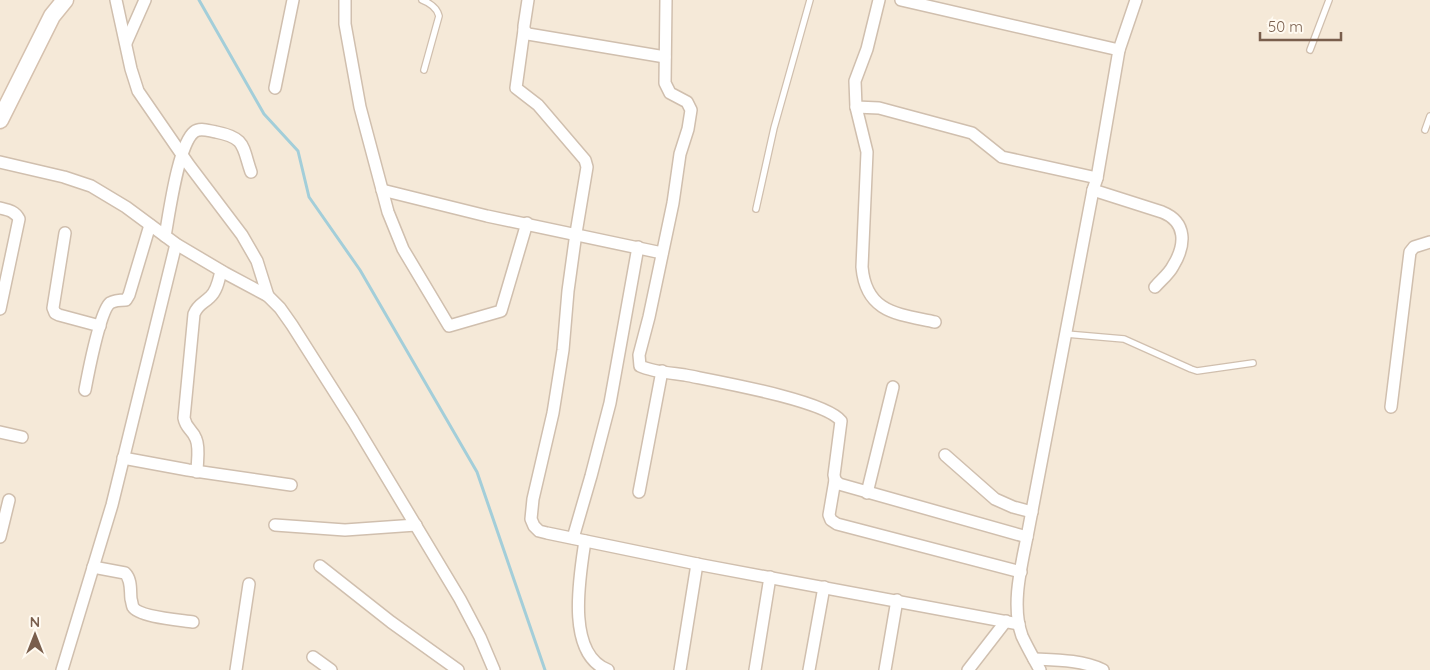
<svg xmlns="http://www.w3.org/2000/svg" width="1430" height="670" font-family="Quicksand,sans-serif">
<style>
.residential{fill:#f5e9d8}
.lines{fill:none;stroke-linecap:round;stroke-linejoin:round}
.stream{stroke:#a3ced9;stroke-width:3}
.lane-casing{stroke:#d0bfae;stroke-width:8}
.street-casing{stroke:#d0bfae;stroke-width:14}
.secondary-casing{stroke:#d5c1ae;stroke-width:19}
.lane{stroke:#fff;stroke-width:5.5}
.street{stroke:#fff;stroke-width:11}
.secondary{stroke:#fff;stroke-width:16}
</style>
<rect width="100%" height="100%" fill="#fdf6ea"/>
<rect class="residential" x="0" y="0" width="1430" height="670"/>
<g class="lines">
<path class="stream" d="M 199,0 L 264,114 L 298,151 L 309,197 L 360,270 L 477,472 L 545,670"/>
<g class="lane-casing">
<g id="lane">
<path d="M 422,0 C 430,3 437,8 439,16 L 424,70"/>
<path d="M 1310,50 L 1329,0"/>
<path d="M 1425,130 L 1430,116"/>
<path d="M 756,209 L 774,128 L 810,0"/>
<path d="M 1066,334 L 1124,339 L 1191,369 L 1197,371 L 1253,363"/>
</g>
</g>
<g class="street-casing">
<g id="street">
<path d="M 116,0 L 131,69 L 138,91 L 189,165 L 242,235 L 257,261 L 268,296"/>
<path d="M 345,0 L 345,24 L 360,107 L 388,212 L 403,249 L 449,326 L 501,311 L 527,223"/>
<path d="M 528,0 L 524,26 L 524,30 L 528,34 L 665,57"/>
<path d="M 666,0 L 665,83 L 670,93 L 687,102 L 691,110 L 688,129 L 680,154 L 673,203 L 649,317 L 639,355 L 640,366 C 653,372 671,373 685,375 C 714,381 825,400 841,421 L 834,475 L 835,480 L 839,484 L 1027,537"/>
<path d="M 879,0 L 867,49 L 855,81 L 856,107 L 867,152 L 862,267 C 866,313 898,314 935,322"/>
<path d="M 901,0 L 1119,50"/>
<path d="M 524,30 L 516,88 L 538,105 L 585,160 L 587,167 L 576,233 L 568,291 L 563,350 L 553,413 L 533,499 L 531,519 L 534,526 L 539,531 L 547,533 L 702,565 L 1019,624"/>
<path d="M 126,43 L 145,0"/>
<path d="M 275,88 L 293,0"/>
<path d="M 856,107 L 879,108 L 972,133 L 1002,157 L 1097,178"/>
<path d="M 0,162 L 64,177 L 91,186 L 126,207 L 176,244 L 225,273 L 268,296 L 280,308 L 292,325 L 353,421 L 460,599 L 480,637 L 494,670"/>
<path d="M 382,190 L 487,216 L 662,253"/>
<path d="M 1093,190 L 1162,212 C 1187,222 1186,245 1173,266 C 1169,274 1161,280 1155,287"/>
<path d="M 0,208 C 8,210 15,211 19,219 L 0,309"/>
<path d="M 65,233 L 53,308 L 55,313 L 59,315 L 100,326"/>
<path d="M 165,236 C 169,215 178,145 194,132 C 200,127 209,131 216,132 C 246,138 242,146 251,172"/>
<path d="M 85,390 C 88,374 100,311 110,303 C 115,300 121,300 126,300 L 129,295 L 150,225"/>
<path d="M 1391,407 L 1410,252 L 1414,247 L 1430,242"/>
<path d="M 0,432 L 22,437"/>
<path d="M 945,455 L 995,499 L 1013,507 L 1032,512"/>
<path d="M 123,458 L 188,470 L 291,485"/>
<path d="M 197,472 C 197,462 200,448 196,439 C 193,430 186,429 184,418 L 194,314 C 198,304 203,304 210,297 C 217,291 219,279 221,271"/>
<path d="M 835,480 L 829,515 L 831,520 L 837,524 L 1021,572"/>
<path d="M 639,492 L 662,371"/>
<path d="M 867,493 L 893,387"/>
<path d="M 275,525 L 345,530 L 416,525"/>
<path d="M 0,537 L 9,500"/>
<path d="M 573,538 L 591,476 L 610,403 L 638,247"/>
<path d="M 585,541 C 580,575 565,654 608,670"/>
<path d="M 320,566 L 391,622 L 458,670"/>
<path d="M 93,567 L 125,573 C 132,580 130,591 131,599 C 132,602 132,605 133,607 C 139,617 181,620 193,622"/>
<path d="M 313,657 L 331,670"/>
<path d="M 1034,659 C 1057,660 1082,660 1103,670"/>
<path d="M 62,670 L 112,505 L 176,244"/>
<path d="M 236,670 L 249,584"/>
<path d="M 680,670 L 697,564"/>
<path d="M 755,670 L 770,577"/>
<path d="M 809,670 L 824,587"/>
<path d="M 885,670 L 897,600"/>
<path d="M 968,670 L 1006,621"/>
<path d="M 1040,670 C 1034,659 1027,647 1022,636 C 1011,606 1021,567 1027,537 L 1093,190 L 1097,178 L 1119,50 L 1136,0"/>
</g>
</g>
<g class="secondary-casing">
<path id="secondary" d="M 0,120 L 52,16 L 65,0"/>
</g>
<use href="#lane" class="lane"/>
<use href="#street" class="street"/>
<use href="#secondary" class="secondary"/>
</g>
<g transform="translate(35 635)" stroke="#fffaf1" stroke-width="4" paint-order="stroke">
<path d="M0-4L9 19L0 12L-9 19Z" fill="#795e4c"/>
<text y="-8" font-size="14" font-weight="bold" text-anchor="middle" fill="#795e4c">N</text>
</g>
<path d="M1260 32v8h81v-8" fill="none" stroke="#795e4c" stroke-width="2.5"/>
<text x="1268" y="32" font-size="15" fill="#795e4c" stroke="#fffaf1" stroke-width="4" paint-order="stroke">50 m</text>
</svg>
